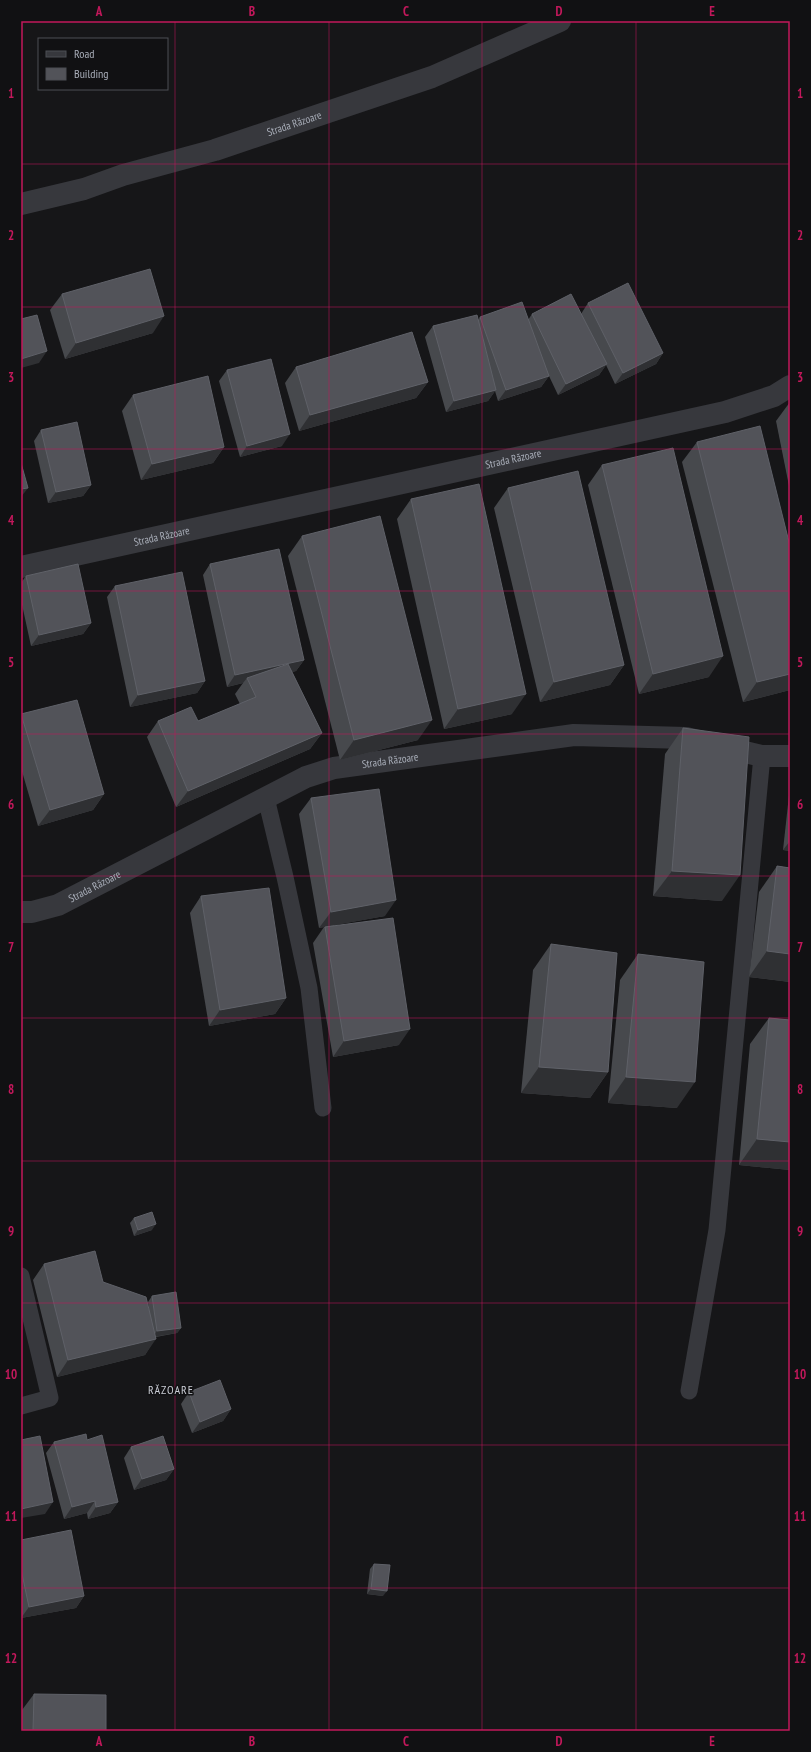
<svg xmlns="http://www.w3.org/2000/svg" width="811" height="1752" font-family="'PT Sans Narrow',sans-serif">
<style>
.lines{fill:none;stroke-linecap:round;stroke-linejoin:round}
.service{stroke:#37383d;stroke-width:17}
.minor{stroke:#37383d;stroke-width:22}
.tertiary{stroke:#37383d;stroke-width:22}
.wall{fill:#47494d}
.shaded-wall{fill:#2f3033}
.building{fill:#525359;stroke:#5f6168}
.grid{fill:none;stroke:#c2185b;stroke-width:1;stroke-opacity:0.55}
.labels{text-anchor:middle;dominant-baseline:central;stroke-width:3;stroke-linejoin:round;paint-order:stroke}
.street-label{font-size:11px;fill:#a8adb8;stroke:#111113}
.neighbourhood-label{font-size:12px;letter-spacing:1px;fill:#c9ccd4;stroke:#111113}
.neatline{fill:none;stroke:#c2185b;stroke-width:1.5}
.grid-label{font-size:13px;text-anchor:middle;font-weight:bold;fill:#c2185b}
</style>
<rect width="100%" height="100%" fill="#161618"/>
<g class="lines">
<g class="service">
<path d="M 266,798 L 285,877 L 309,988 L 323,1108"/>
<path d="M 21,1276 L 50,1398 L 21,1406"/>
<path d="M 689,1391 L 717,1230 L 762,756"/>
</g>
<g class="minor">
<path id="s1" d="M 21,567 L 725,412 L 774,396 L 790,386"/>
<path id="s2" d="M 21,912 L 32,912 L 58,905 L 306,777 L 334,768 L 574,735 L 686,738 L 762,756 L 790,756"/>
</g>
<path class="tertiary" id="s3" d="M 21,204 L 84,189 L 123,175 L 215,150 L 432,77 L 560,21"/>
</g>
<g class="wall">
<path d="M 62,294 L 153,333 L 65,359 L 50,310 Z"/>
<path d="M 588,303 L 663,353 L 656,364 L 615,384 L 606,365 L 599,375 L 558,395 L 549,376 L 541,387 L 498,401 L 495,391 L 488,401 L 446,412 L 425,337 L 433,326 L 478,320 L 480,317 L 528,320 L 532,314 L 581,314 Z"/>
<path d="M 296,367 L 428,382 L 416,398 L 299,431 L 285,383 Z"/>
<path d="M 227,370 L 282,446 L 240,457 L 219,381 Z"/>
<path d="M 133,395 L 224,447 L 213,463 L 141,480 L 122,411 Z"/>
<path d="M 790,402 L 790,491 L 776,421 Z"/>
<path d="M 41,430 L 91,485 L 83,496 L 48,503 L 34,441 Z"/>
<path d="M 697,442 L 790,546 L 790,690 L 743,702 L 682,462 Z"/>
<path d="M 602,465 L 709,677 L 639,694 L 588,485 Z"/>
<path d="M 508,488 L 624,665 L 610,685 L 540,702 L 494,508 Z"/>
<path d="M 411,499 L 512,714 L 444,729 L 397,519 Z"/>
<path d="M 302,536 L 418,740 L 340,760 L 288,556 Z"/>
<path d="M 210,564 L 304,660 L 296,671 L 292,672 L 322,733 L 310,749 L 176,807 L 147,737 L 158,721 L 198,721 L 240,704 L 235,694 L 243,683 L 227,687 L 203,575 Z"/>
<path d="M 26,576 L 91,623 L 83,634 L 31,646 L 21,600 L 21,583 Z"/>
<path d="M 115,586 L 205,681 L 197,693 L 130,707 L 107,597 Z"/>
<path d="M 21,714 L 104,794 L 93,810 L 38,826 L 21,768 Z"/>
<path d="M 683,728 L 722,901 L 653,896 L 665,754 Z"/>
<path d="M 790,786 L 790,851 L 783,850 Z"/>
<path d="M 311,798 L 385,916 L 334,925 L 399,1045 L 333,1057 L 313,943 L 324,927 L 319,928 L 299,814 Z"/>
<path d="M 777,866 L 790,868 L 790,982 L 749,977 L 759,892 Z"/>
<path d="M 201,896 L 286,998 L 275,1014 L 209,1026 L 190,913 Z"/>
<path d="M 551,944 L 608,1072 L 590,1098 L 521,1093 L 533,970 Z"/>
<path d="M 638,954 L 677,1108 L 608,1103 L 620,980 Z"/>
<path d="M 769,1018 L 790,1020 L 790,1170 L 739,1165 L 750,1044 Z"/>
<path d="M 134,1218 L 152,1230 L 134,1236 L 130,1223 Z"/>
<path d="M 44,1264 L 103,1282 L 149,1311 L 148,1302 L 152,1296 L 181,1328 L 177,1333 L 156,1337 L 145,1355 L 57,1377 L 33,1280 Z"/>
<path d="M 189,1392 L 231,1409 L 223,1421 L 192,1433 L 181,1404 Z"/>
<path d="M 87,1440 L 118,1502 L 110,1513 L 88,1519 L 87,1513 L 64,1519 L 46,1453 L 54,1442 Z"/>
<path d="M 131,1447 L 174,1469 L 166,1480 L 134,1490 L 124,1458 Z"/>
<path d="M 21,1540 L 84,1596 L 76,1608 L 21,1618 Z"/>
<path d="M 374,1564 L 383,1596 L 367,1594 L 370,1569 Z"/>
<path d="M 34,1694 L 106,1731 L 22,1731 L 22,1710 Z"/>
</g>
<g class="shaded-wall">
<path d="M 164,316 L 153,333 L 65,359 L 76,343 Z"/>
<path d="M 47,351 L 39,363 L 21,368 L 21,359 Z"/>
<path d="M 663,353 L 656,364 L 615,384 L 623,373 Z"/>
<path d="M 607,364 L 599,375 L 558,395 L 566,384 Z"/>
<path d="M 549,376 L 541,387 L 498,401 L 506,390 Z"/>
<path d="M 428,382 L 416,398 L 299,431 L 310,415 Z"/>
<path d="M 496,390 L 488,401 L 446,412 L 454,401 Z"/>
<path d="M 290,434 L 282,446 L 240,457 L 247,446 Z"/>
<path d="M 224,447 L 213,463 L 141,480 L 152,464 Z"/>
<path d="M 91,485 L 83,496 L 48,503 L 56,492 Z"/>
<path d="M 28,488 L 21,497 L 21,489 Z"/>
<path d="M 91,623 L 83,634 L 31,646 L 39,635 Z"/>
<path d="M 723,656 L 709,677 L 639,694 L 653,674 Z"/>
<path d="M 304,660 L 296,671 L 249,682 L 247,678 L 243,683 L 227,687 L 235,675 Z"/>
<path d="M 624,665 L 610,685 L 540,702 L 554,682 Z"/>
<path d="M 790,674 L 790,690 L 743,702 L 757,682 Z"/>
<path d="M 205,681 L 197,693 L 130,707 L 138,695 Z"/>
<path d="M 526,694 L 512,714 L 444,729 L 458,709 Z"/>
<path d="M 432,720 L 418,740 L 340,760 L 354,740 Z"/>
<path d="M 322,733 L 310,749 L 176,807 L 188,791 Z"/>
<path d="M 104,794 L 93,810 L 38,826 L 50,810 Z"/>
<path d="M 790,841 L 790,851 L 783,850 Z"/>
<path d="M 672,871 L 740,875 L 722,901 L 653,896 Z"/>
<path d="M 396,900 L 385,916 L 319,928 L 331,912 Z"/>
<path d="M 767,951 L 790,954 L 790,982 L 749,977 Z"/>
<path d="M 286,998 L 275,1014 L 209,1026 L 220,1010 Z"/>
<path d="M 410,1029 L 399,1045 L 333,1057 L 344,1041 Z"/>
<path d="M 539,1067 L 608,1072 L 590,1098 L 521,1093 Z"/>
<path d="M 626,1077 L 695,1082 L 677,1108 L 608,1103 Z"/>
<path d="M 757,1139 L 790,1142 L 790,1170 L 739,1165 Z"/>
<path d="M 156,1224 L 152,1230 L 134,1236 L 138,1230 Z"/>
<path d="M 181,1328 L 177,1333 L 153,1337 L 157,1331 Z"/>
<path d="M 156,1339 L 145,1355 L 57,1377 L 68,1360 Z"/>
<path d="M 231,1409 L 223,1421 L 192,1433 L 200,1422 Z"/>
<path d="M 174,1469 L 166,1480 L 134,1490 L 142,1479 Z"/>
<path d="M 95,1501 L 87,1513 L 64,1519 L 72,1507 Z"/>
<path d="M 53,1502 L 45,1514 L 21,1518 L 21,1509 Z"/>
<path d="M 118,1502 L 110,1513 L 88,1519 L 96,1507 Z"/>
<path d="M 371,1589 L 387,1591 L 383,1596 L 367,1594 Z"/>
<path d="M 84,1596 L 76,1608 L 21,1618 L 29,1607 Z"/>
</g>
<g class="building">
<path d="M 150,269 L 164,316 L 76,343 L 62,294 Z"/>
<path d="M 628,283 L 663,353 L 623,373 L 588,303 Z"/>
<path d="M 571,294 L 607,364 L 566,384 L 532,314 Z"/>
<path d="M 522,302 L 549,376 L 506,390 L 480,317 Z"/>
<path d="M 37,315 L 47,351 L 21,359 L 21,319 Z"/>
<path d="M 477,315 L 496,390 L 454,401 L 433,326 Z"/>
<path d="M 412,332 L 428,382 L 310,415 L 296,367 Z"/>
<path d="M 271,359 L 290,434 L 247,446 L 227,370 Z"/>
<path d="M 208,376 L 224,447 L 152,464 L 133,395 Z"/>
<path d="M 77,422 L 91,485 L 56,492 L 41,430 Z"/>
<path d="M 760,426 L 790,546 L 790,674 L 757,682 L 697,442 Z"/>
<path d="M 673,448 L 723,656 L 653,674 L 602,465 Z"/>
<path d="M 21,463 L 28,488 L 21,489 Z"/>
<path d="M 578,471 L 624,665 L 554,682 L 508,488 Z"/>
<path d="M 479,484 L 526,694 L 458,709 L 411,499 Z"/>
<path d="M 380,516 L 432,720 L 354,740 L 302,536 Z"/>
<path d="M 279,549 L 304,660 L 235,675 L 210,564 Z"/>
<path d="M 78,564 L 91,623 L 39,635 L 26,576 Z"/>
<path d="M 182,572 L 205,681 L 138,695 L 115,586 Z"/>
<path d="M 288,664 L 322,733 L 188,791 L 158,721 L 191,707 L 198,721 L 256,697 L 247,678 Z"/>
<path d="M 77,700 L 104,794 L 50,810 L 21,714 Z"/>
<path d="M 683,728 L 749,737 L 740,875 L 672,871 Z"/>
<path d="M 379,789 L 396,900 L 331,912 L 311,798 Z"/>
<path d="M 777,866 L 790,868 L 790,954 L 767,951 Z"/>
<path d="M 269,888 L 286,998 L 220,1010 L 201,896 Z"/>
<path d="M 393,918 L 410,1029 L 344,1041 L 325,927 Z"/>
<path d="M 551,944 L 617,953 L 608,1072 L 539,1067 Z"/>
<path d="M 638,954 L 704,962 L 695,1082 L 626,1077 Z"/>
<path d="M 769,1018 L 790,1020 L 790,1142 L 757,1139 Z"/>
<path d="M 152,1212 L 156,1224 L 138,1230 L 134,1218 Z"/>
<path d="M 95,1251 L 103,1282 L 146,1297 L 156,1339 L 68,1360 L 44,1264 Z"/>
<path d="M 176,1292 L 181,1328 L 157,1331 L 152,1296 Z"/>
<path d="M 220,1380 L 231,1409 L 200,1422 L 189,1392 Z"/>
<path d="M 86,1434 L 87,1440 L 102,1435 L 118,1502 L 96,1507 L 95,1501 L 72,1507 L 54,1442 Z"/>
<path d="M 40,1436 L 53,1502 L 21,1509 L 21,1440 Z"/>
<path d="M 163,1436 L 174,1469 L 142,1479 L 131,1447 Z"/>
<path d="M 71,1530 L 84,1596 L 29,1607 L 21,1569 L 21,1540 Z"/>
<path d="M 374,1564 L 390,1565 L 387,1591 L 371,1589 Z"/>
<path d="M 34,1694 L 106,1695 L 106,1731 L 33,1731 Z"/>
</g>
<path class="grid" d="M 175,21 L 175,1731M 329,21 L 329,1731M 482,21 L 482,1731M 636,21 L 636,1731M 21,164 L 790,164M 21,307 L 790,307M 21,449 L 790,449M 21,591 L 790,591M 21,734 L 790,734M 21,876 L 790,876M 21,1018 L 790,1018M 21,1161 L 790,1161M 21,1303 L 790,1303M 21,1445 L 790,1445M 21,1588 L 790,1588"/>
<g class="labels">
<g class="street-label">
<text stroke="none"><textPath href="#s3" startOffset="285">Strada Răzoare</textPath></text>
<text stroke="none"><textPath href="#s1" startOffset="504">Strada Răzoare</textPath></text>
<text stroke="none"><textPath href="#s1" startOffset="144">Strada Răzoare</textPath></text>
<text stroke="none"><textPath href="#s2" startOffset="403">Strada Răzoare</textPath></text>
<text stroke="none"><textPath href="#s2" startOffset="79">Strada Răzoare</textPath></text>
</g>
<g class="neighbourhood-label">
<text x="171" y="1389">RĂZOARE</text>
</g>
</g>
<rect width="811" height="1752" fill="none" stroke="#111113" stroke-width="44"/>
<rect x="38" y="38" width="130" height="52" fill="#111113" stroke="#4d4f55"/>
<rect x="46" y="51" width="20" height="6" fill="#37383d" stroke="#4d4f55"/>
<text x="74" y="58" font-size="12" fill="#a8adb8">Road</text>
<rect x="46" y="68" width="20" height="12" fill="#525359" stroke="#4d4f55"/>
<text x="74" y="78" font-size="12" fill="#a8adb8">Building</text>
<rect x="22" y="22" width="767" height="1708" class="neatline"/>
<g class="grid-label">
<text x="99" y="16">A</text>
<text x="252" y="16">B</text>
<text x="406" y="16">C</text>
<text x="559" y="16">D</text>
<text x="712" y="16">E</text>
<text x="11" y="98">1</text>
<text x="800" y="98">1</text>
<text x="11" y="240">2</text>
<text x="800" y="240">2</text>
<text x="11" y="382">3</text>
<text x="800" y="382">3</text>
<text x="11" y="525">4</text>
<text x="800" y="525">4</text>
<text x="11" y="667">5</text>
<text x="800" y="667">5</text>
<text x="11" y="809">6</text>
<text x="800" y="809">6</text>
<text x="11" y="952">7</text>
<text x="800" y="952">7</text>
<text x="11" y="1094">8</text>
<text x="800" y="1094">8</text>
<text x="11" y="1236">9</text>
<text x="800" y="1236">9</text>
<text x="11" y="1379">10</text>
<text x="800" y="1379">10</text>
<text x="11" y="1521">11</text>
<text x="800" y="1521">11</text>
<text x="11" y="1663">12</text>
<text x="800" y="1663">12</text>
<text x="99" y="1746">A</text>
<text x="252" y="1746">B</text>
<text x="406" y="1746">C</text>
<text x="559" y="1746">D</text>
<text x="712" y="1746">E</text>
</g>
</svg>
